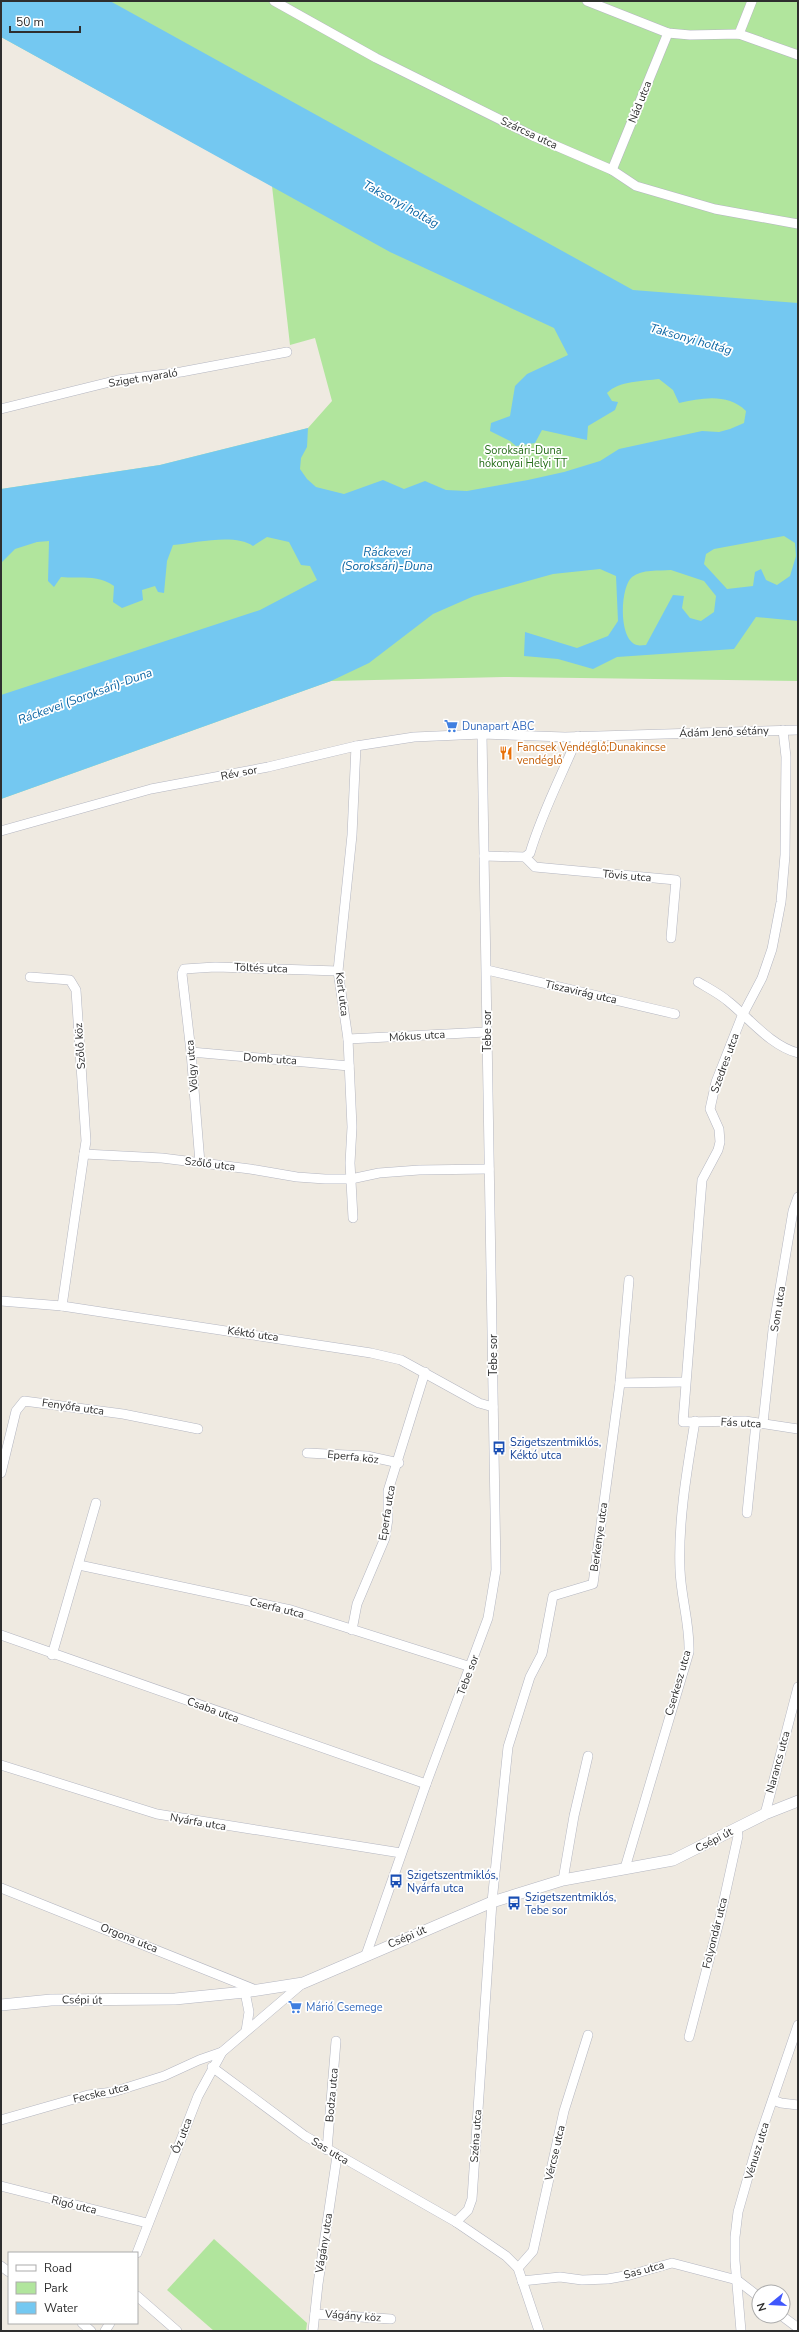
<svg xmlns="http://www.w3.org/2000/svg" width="799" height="2332" font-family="'Nunito Sans',sans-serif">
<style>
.green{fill:#b1e59d}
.water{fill:#74c8f1;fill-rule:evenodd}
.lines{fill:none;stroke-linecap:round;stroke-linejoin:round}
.minor-casing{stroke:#b4b6c1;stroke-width:10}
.tertiary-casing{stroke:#b4b6c1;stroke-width:12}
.minor{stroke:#fff;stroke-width:9}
.tertiary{stroke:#fff;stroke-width:11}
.labels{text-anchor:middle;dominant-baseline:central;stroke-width:3.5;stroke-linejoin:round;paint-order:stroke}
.street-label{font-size:11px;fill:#2e2e2e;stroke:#fff}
.park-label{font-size:11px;fill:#266e1a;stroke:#fff}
.shop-label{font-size:11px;fill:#366cbe;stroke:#fff;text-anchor:start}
.food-label{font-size:11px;fill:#c56008;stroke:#fff;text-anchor:start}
.transit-label{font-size:11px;fill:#164399;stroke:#fff;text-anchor:start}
.water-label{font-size:12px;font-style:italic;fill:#0c66a4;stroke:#fff}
</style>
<rect width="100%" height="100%" fill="#efeae1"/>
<g class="green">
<path d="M 1,1 L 798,1 L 798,681 L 504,677 L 331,681 L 1,799 L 1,489 L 160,465 L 308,428 L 332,401 L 315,338 L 290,345 L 272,186 L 1,37 Z"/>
<path d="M 214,2239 L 307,2323 L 306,2331 L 214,2331 L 167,2290 Z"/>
</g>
<path class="water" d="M 1,1 L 110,1 L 633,290 L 798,303 L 798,621 L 756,617 L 734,649 L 617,657 L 593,669 L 558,659 L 524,656 L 525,632 L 577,648 L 608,636 L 618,621 L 616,576 L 600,569 L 553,574 L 474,596 L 433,614 L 369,663 L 331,681 L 1,799 L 1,695 L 260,610 L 317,580 L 310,566 L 301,565 L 289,542 L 267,537 L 253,546 C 235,533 195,543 173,545 L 167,561 L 164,593 L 158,592 L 155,586 L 142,590 L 143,600 L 122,608 L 113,602 L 114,586 C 97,574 79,579 61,577 L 54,587 L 48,581 L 49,541 L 37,542 L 15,549 L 1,563 L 1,489 L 160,465 L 308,428 L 307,447 L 301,458 L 300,469 L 307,479 L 316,487 L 344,494 L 383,480 L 404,489 L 425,481 L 446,490 L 467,491 L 528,480 L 564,472 L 600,461 L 619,449 L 702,431 L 719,432 L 730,429 L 744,423 L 746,411 C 728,393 702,398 679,403 L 673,390 L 659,379 C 644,381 618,381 607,393 L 612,401 L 618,402 L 615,410 L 588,426 L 587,440 L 542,430 L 535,443 L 516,446 L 510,441 L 490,431 L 491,423 L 510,416 L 515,386 L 527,374 L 568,355 L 554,328 L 390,252 L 1,37 ZM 784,536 L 795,543 L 796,556 L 790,576 L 777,585 L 766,580 L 761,569 L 755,572 L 753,586 L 727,589 L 704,564 L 706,554 L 714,549 ZM 671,570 L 704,581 L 716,596 L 714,612 L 701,621 L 690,618 L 682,608 L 684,596 L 673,595 L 646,645 C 643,645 639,646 637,645 C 618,640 620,587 632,577 C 642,569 659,571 671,570 Z"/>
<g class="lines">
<g class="minor-casing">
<g id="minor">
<path d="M 274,1 L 376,58 L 533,136 L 612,170 L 636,186 L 715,209 L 798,224"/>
<path d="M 587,1 L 668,33 L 690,35 L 739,34 L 798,55"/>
<path d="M 739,34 L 752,1"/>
<path d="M 612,170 L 668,33"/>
<path d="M 1,409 L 118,380 L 181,372 L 287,352"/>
<path d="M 783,730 L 786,757 L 785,855 L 781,902 L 772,949 L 762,978 L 742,1016 L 716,1082 L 710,1109 L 719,1129 L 720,1142 L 718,1150 L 702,1180 L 683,1422 L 745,1421 L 798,1429"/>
<path d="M 1,831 L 151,789 L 268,767 L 356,746 L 414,737 L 482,734 L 565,737 L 798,730"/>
<path d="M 484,856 L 525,857 L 530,853 C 542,812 562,775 578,736"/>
<path d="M 525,857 L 535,867 L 676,880 L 671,938"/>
<path d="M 487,970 L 675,1014"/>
<path d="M 30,977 L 70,980 L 76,990 L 86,1141 L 84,1154"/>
<path d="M 698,982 C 708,988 720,994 729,1002 C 750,1019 771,1046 798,1053"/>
<path d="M 348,1039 L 486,1032"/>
<path d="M 191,1052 L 349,1066"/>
<path d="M 200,1163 L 191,1052 L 182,974 L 184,969 L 215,967 L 338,971"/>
<path d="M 353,1218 L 350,1163 L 352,1127 L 348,1039 L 338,971 L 352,835 L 356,746"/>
<path d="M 1,1301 L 62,1306 L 371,1353 L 401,1360 L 479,1403 L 493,1407"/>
<path d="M 62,1306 L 84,1154 L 162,1158 L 250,1169 L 297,1177 L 325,1179 L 351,1179 L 379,1173 L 419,1170 L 489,1169"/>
<path d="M 620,1383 L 685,1382"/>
<path d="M 763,1423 L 773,1330 L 793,1211 L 798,1197"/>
<path d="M 307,1453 L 367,1456 L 399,1463"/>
<path d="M 1,1473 L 16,1411 L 24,1401 L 123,1414 L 198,1429"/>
<path d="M 747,1513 L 756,1423"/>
<path d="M 79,1565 L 291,1610 L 471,1667"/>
<path d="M 352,1630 L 357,1604 L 385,1538 L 388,1519 L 388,1491 L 425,1372"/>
<path d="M 1,1635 L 426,1784"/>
<path d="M 52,1655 L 96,1503"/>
<path d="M 1,1765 L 157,1814 L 401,1853"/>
<path d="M 765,1814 L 798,1687"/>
<path d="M 625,1868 L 689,1652 C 690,1624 681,1598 680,1570 C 678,1521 687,1470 695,1421"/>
<path d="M 563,1880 L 574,1816 L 588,1756"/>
<path d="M 1,1888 L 256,1990"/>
<path d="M 366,1955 L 426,1784 L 488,1618 L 496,1570 L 482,734"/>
<path d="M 245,1992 L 249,2012 L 246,2031"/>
<path d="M 689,2037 L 720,1918 L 738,1836 L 737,1828"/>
<path d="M 212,2067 L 305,2136 L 456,2222"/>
<path d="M 773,2100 L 781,2103 L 798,2105"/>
<path d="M 1,2120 L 88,2095 L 113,2092 L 164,2076 L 199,2060 L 222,2052"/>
<path d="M 327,2150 L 336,2041"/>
<path d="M 1,2186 L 147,2223"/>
<path d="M 137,2253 L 198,2096 L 222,2052 L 303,1983"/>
<path d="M 1,2266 L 9,2272"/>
<path d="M 518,2268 L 533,2251 L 564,2111 L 588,2035"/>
<path d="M 522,2281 L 560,2277 L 582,2280 L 608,2279 L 630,2275 L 672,2263 L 737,2280 L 759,2297"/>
<path d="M 137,2296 L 177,2331"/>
<path d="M 315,2314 L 391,2319"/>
<path d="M 782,2316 L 798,2328"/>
<path d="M 82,2323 L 91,2331"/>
<path d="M 105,2331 L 110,2323"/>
<path d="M 313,2331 L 318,2284 L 337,2156"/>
<path d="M 539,2331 L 518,2268 L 506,2256 L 456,2222 L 468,2210 L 472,2199 L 492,1902 L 508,1747 L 530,1677 L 542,1654 L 553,1596 L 593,1584 L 620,1383 L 629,1280"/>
<path d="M 741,2331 L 735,2261 L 735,2237 L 738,2212 L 758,2142 L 798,2025"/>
</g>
</g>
<g class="tertiary-casing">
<path id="tertiary" d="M 1,2005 L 51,2000 L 175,1999 L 245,1992 L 303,1983 L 492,1902 L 563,1880 L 673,1860 L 765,1814 L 798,1801"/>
</g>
<use href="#minor" class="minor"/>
<use href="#tertiary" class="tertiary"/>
</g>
<defs>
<g id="supermarket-bare" transform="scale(1.08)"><path d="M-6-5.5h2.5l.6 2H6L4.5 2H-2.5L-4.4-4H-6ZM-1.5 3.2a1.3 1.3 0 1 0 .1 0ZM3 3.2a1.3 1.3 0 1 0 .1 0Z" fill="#3f7fe0" stroke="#fff" stroke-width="2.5" paint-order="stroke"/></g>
<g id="restaurant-bare" transform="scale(1.08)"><path d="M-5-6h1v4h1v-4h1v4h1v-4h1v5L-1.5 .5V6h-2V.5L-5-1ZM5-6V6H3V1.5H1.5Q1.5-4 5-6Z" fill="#e8710a" stroke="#fff" stroke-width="2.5" paint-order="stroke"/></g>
<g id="bus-bare" transform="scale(1.08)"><path d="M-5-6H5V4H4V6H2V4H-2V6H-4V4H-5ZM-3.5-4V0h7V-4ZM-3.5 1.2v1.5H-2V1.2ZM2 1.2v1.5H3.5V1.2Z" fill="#1a4fb4" stroke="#fff" stroke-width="2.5" paint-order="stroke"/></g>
</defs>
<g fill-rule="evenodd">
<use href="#supermarket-bare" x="451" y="726"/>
<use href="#restaurant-bare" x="506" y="753"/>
<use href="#bus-bare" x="499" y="1448"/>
<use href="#bus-bare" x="396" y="1881"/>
<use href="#bus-bare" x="514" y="1903"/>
<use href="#supermarket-bare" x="295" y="2007"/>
</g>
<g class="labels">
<g class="street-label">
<text transform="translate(640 102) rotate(-68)">Nád utca</text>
<text transform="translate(529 133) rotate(25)">Szárcsa utca</text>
<text transform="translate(143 378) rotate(-9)">Sziget nyaraló</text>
<text transform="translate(724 732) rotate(-2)">Ádám Jenő sétány</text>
<text transform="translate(239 773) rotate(-11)">Rév sor</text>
<text transform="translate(627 876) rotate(5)">Tövis utca</text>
<text transform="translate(261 968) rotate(2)">Töltés utca</text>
<text transform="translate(581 992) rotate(13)">Tiszavirág utca</text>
<text transform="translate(342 994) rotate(83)">Kert utca</text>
<text transform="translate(487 1031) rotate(-90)">Tebe sor</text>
<text transform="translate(417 1036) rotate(-3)">Mókus utca</text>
<text transform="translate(80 1046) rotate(-94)">Szőlő köz</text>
<text transform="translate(270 1059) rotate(4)">Domb utca</text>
<text transform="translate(725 1063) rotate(-70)">Szedres utca</text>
<text transform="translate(192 1066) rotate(-95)">Völgy utca</text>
<text transform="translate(210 1164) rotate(7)">Szőlő utca</text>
<text transform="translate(778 1309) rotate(-81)">Som utca</text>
<text transform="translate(253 1334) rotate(8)">Kéktó utca</text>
<text transform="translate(493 1355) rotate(-90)">Tebe sor</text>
<text transform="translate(73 1407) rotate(8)">Fenyőfa utca</text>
<text transform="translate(741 1423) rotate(3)">Fás utca</text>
<text transform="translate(353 1457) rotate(6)">Eperfa köz</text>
<text transform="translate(387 1513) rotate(-81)">Eperfa utca</text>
<text transform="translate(599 1537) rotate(-82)">Berkenye utca</text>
<text transform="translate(277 1608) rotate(14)">Cserfa utca</text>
<text transform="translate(468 1675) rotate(-69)">Tebe sor</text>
<text transform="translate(678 1683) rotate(-74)">Cserkesz utca</text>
<text transform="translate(213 1710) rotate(20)">Csaba utca</text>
<text transform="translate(778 1762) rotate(-75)">Narancs utca</text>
<text transform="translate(198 1822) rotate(10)">Nyárfa utca</text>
<text transform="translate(714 1840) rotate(-27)">Csépi út</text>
<text transform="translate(715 1933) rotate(-76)">Folyondár utca</text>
<text transform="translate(407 1937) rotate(-23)">Csépi út</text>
<text transform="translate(129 1938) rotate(22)">Orgona utca</text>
<text transform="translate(82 2000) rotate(1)">Csépi út</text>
<text transform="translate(101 2093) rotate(-13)">Fecske utca</text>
<text transform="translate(332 2095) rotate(-85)">Bodza utca</text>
<text transform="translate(182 2136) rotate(-69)">Őz utca</text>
<text transform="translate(476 2136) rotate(-86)">Széna utca</text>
<text transform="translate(330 2151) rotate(31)">Sas utca</text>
<text transform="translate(757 2151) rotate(-73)">Vénusz utca</text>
<text transform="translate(555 2153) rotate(-77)">Vércse utca</text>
<text transform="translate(74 2205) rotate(14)">Rigó utca</text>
<text transform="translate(324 2243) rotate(-81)">Vágány utca</text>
<text transform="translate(644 2270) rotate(-15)">Sas utca</text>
<text transform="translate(353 2316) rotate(4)">Vágány köz</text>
</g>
<g class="park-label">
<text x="523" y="450">Soroksári-Duna<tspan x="523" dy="13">hókonyai Helyi TT</tspan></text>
</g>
<g class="shop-label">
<text x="462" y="726">Dunapart ABC</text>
<text x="306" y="2007">Márió Csemege</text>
</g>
<g class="food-label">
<text x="517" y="747">Fancsek Vendéglő;Dunakincse<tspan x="517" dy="13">vendéglő</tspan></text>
</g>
<g class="transit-label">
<text x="510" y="1442">Szigetszentmiklós,<tspan x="510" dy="13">Kéktó utca</tspan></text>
<text x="407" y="1875">Szigetszentmiklós,<tspan x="407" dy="13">Nyárfa utca</tspan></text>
<text x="525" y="1897">Szigetszentmiklós,<tspan x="525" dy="13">Tebe sor</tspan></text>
</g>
<g class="water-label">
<text transform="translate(401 204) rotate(29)">Taksonyi holtág</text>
<text transform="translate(691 339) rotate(16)">Taksonyi holtág</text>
<text x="387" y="552">Ráckevei<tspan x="387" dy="14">(Soroksári)-Duna</tspan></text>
<text transform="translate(85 696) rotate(-20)">Ráckevei (Soroksári)-Duna</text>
</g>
</g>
<rect width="799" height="2332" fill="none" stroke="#2e2e2e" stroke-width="4"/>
<rect x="8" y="2252" width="130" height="72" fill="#ffffff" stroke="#ababab"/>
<rect x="16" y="2265" width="20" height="6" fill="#ffffff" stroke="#ababab"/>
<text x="44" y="2272" font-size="12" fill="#2e2e2e">Road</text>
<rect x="16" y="2282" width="20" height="12" fill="#b1e59d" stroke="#ababab"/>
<text x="44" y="2292" font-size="12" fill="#2e2e2e">Park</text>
<rect x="16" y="2302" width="20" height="12" fill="#74c8f1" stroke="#ababab"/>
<text x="44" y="2312" font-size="12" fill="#2e2e2e">Water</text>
<g transform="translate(771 2304) rotate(252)"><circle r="19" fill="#ffffff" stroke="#ababab"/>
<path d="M0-3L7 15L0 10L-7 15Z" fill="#4057fc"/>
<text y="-6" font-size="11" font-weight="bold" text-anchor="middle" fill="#2e2e2e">N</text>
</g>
<path d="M10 26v6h70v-6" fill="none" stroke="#2e2e2e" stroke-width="2"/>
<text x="16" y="26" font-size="12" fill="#2e2e2e" stroke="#ffffff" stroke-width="3" paint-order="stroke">50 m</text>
</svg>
